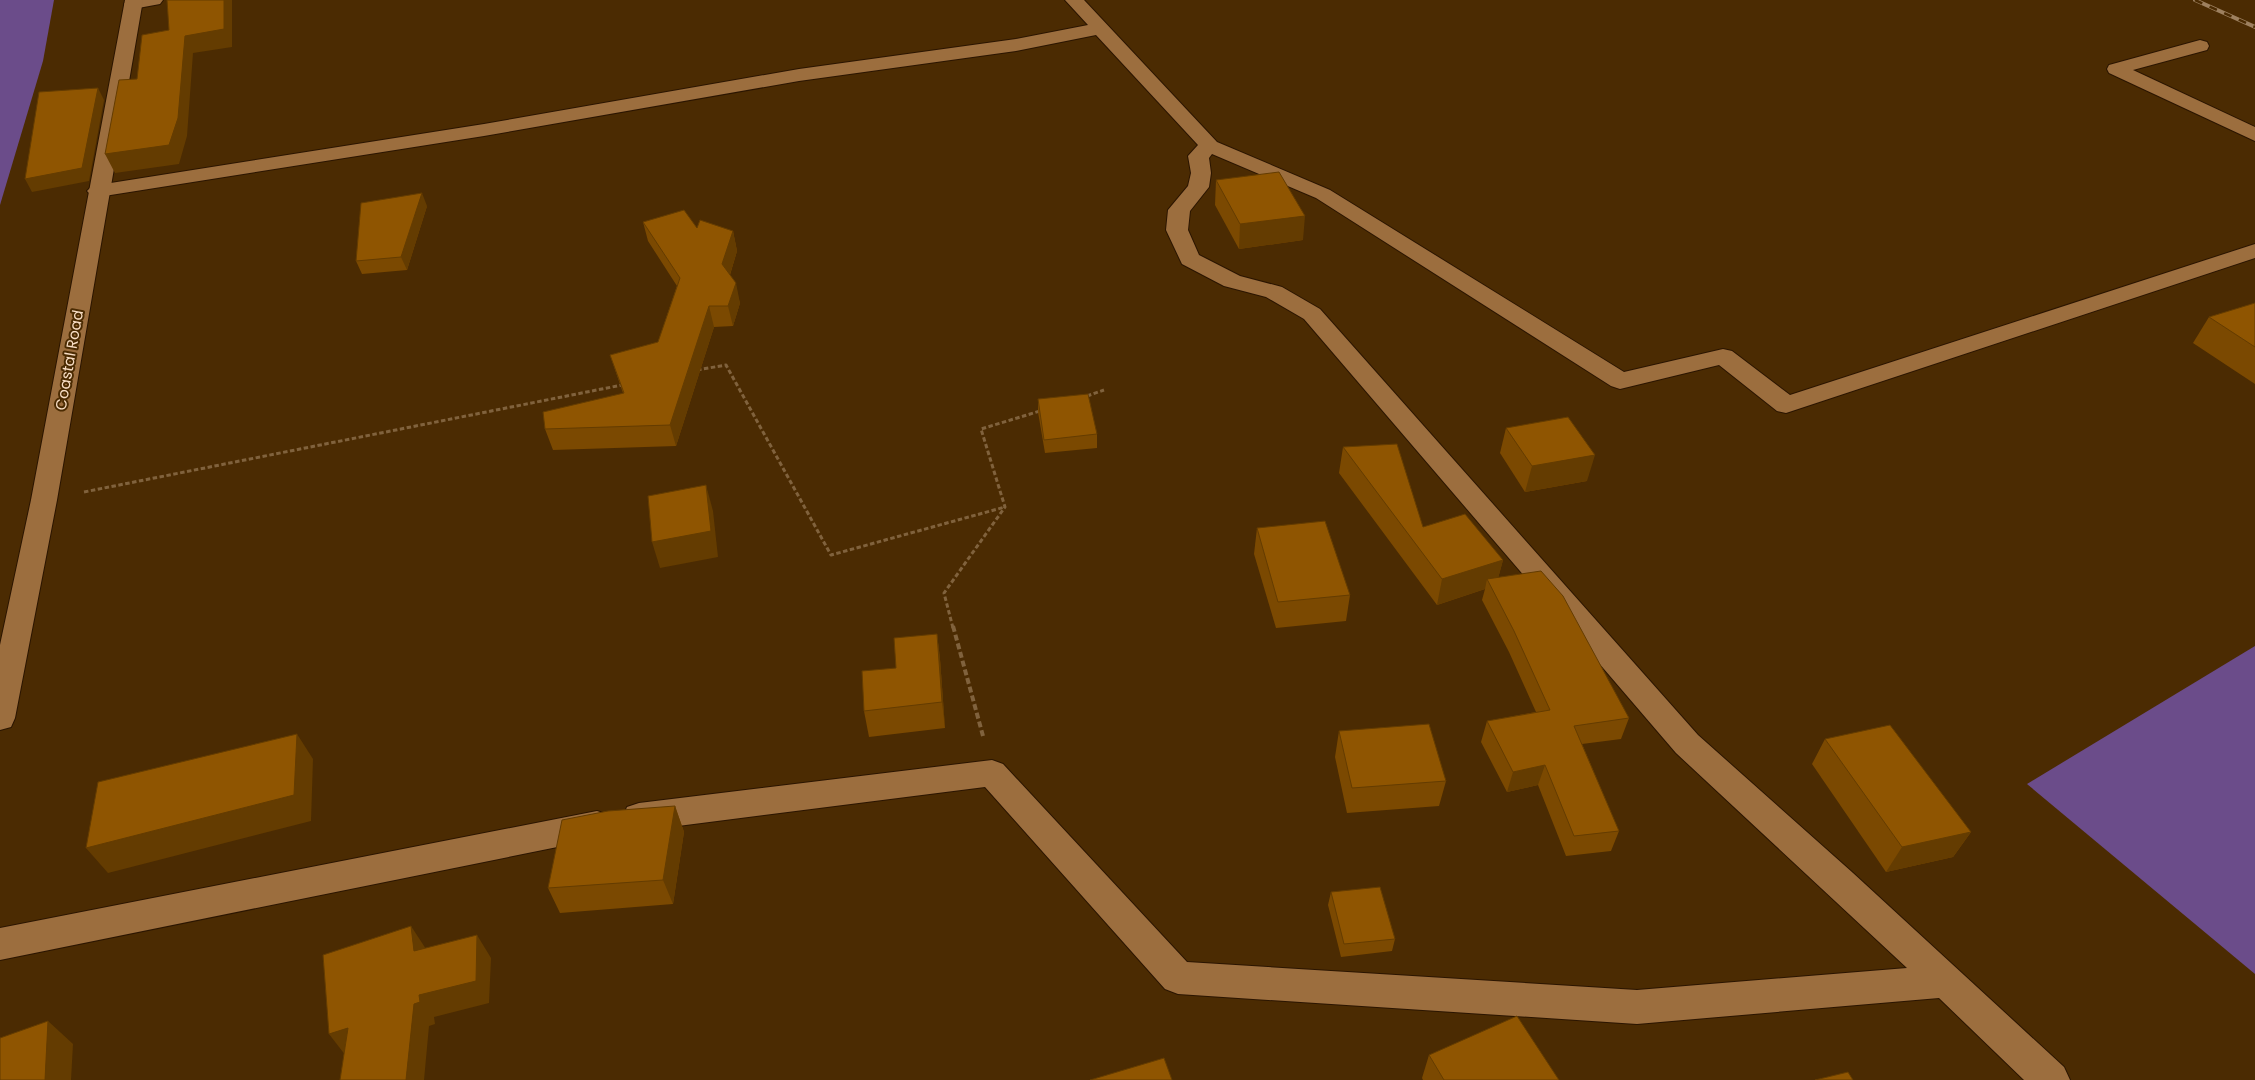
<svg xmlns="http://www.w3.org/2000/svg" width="2255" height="1080" font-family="Poppins,sans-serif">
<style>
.green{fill:#6b4c8a}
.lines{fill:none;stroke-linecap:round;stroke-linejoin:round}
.minor-casing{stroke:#2b1500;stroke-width:2}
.secondary-casing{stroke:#2b1500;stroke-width:2}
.path-far1{stroke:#80623d;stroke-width:3;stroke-dasharray:4.5 2.5;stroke-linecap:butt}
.path{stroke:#80623d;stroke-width:4;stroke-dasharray:6 3;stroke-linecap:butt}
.minor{fill:#9c6e3e;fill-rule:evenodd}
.secondary{fill:#9c6e3e;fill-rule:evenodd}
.rail-casing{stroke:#9d805f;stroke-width:4}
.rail{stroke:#4b2b02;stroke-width:2.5;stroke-dasharray:8;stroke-linecap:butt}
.wall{fill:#7b4901}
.shaded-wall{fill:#643c01}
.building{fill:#8f5501;stroke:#643c01}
.labels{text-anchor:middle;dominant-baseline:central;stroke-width:4;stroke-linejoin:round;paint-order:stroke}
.street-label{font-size:15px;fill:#f9dfc6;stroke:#4b2b02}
</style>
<rect width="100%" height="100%" fill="#4b2b02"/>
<g class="green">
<path d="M 0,0 L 54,0 L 43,61 L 0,205 Z"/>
<path d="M 2255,646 L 2255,974 L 2027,784 Z"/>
</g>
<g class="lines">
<g class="minor-casing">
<g id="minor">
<path d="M 128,0 L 163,0 L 160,4 L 133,9 L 127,8 L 124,4 Z"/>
<path d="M 1065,0 L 1084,0 L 1217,142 L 1330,190 L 1624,372 L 1723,349 L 1732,351 L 1790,395 L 2255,244 L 2255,258 L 1786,413 L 1777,411 L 1719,365 L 1620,389 L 1611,386 L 1316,198 L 1212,154 L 1209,158 L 1211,173 L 1209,187 L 1190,211 L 1188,230 L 1199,255 L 1240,276 L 1282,287 L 1320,309 L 1698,735 L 1853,873 L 2064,1067 L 2070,1080 L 2024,1080 L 1939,998 L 1637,1024 L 1178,994 L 1165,989 L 985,787 L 639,831 L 627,827 L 623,817 L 627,807 L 639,803 L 992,760 L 1003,764 L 1187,962 L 1637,990 L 1907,968 L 1676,753 L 1304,319 L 1266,297 L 1224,286 L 1182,264 L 1166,230 L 1168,210 L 1188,186 L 1191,173 L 1188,156 L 1198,145 L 1096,35 L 1016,51 L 799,81 L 484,136 L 98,197 L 91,195 L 87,191 L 91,187 L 98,185 L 484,124 L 799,69 L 1016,39 L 1088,25 Z"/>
<path d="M 2200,40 L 2207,42 L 2209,46 L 2207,50 L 2133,70 L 2255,127 L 2255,141 L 2109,73 L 2107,69 L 2109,65 Z"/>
<path d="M 597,811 L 609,815 L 613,825 L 609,835 L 597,839 L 0,960 L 0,928 Z"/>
</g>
</g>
<g class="secondary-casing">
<path id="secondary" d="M 125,0 L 143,0 L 57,500 L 15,718 L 11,727 L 0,730 L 0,645 L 31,500 Z"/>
</g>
<g class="path-far1">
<path d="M 697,370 L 726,365 L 831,555 L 1005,507"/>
<path d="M 1087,396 L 1104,390"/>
<path d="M 84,492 L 622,385"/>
<path d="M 953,628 L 944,593 L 1005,507 L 981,429 L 1040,411"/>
</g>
<path class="path" d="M 953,626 L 983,736"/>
<use href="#minor" class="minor"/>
<use href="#secondary" class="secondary"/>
<g class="rail-casing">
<path id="rail" d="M 2195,0 L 2255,27"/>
</g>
<use href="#rail" class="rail"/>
</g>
<g class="wall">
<path d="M 1216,180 L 1303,240 L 1239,249 L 1215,205 Z"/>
<path d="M 427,206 L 407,270 L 362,274 L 356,261 Z"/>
<path d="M 643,222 L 697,228 L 733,231 L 737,251 L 730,275 L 740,303 L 733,326 L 714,327 L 676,446 L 553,450 L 545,429 L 623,393 L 610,355 L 658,342 L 677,286 L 648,241 Z"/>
<path d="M 2255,303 L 2255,384 L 2193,343 L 2209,317 Z"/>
<path d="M 1038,399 L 1097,434 L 1097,448 L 1045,453 L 1038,412 Z"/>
<path d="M 1506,428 L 1587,481 L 1525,492 L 1500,453 Z"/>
<path d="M 1343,447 L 1423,527 L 1503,560 L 1498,578 L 1629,718 L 1621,739 L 1582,744 L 1619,831 L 1611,851 L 1566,856 L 1538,785 L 1507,792 L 1481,742 L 1487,721 L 1536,712 L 1509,652 L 1482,600 L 1485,589 L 1437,605 L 1339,473 Z"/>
<path d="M 1257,528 L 1350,595 L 1346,621 L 1276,628 L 1254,554 Z"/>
<path d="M 937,634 L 940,659 L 945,728 L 869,737 L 864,711 L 896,668 Z"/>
<path d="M 1339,731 L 1446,781 L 1439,806 L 1347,813 L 1335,757 Z"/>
<path d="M 1825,739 L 1971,832 L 1953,857 L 1886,872 L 1812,764 Z"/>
<path d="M 675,806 L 684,832 L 673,904 L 560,913 L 548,888 Z"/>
<path d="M 1331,892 L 1395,939 L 1392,951 L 1341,957 L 1328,905 Z"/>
<path d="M 1429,1055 L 1559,1080 L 1423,1080 L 1422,1078 Z"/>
</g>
<g class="shaded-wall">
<path d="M 224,0 L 232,0 L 232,47 L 193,53 L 187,136 L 179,164 L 115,173 L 105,154 L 185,36 Z"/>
<path d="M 98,88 L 104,100 L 89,181 L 32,192 L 25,179 Z"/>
<path d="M 422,193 L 427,206 L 407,270 L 401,257 Z"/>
<path d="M 1305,216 L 1303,240 L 1239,249 L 1240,224 Z"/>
<path d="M 733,231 L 737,251 L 727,284 L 722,264 Z"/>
<path d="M 736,283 L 740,303 L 733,326 L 728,306 Z"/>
<path d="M 709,306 L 714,327 L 676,446 L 670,425 Z"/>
<path d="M 1595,455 L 1587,481 L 1525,492 L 1532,466 Z"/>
<path d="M 706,485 L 713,511 L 718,557 L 660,568 L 652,542 Z"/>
<path d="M 1503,560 L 1496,586 L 1487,579 L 1485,589 L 1437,605 L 1442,579 Z"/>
<path d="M 937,634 L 940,659 L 945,728 L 942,702 Z"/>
<path d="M 297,734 L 313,759 L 311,821 L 108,873 L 86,848 Z"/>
<path d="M 1545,765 L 1538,785 L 1507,792 L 1513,772 Z"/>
<path d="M 675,806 L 684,832 L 673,904 L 663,880 Z"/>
<path d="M 1971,832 L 1953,857 L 1886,872 L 1902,847 Z"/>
<path d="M 411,926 L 426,949 L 414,951 Z"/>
<path d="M 477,935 L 491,958 L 489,1003 L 434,1017 L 435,1024 L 429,1026 L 424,1080 L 406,1080 L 414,1004 L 419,995 Z"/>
<path d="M 48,1021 L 73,1044 L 71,1080 L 45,1080 Z"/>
<path d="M 348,1028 L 346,1056 L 329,1034 Z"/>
</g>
<g class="building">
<path d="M 167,0 L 224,0 L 224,29 L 185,36 L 178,118 L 169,145 L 105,154 L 119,80 L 137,79 L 142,35 L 169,30 Z"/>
<path d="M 98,88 L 82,168 L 25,179 L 39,92 Z"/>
<path d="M 1279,172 L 1305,216 L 1240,224 L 1216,180 Z"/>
<path d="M 422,193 L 401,257 L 356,261 L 361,203 Z"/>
<path d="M 684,210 L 697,228 L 700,220 L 733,231 L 722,264 L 736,283 L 728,306 L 709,306 L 670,425 L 545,429 L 543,412 L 624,393 L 610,355 L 658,342 L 680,278 L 643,222 Z"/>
<path d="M 2255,303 L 2255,347 L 2209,317 Z"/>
<path d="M 1088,394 L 1097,434 L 1044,440 L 1038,399 Z"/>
<path d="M 1568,417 L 1595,455 L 1532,466 L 1506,428 Z"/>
<path d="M 1397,444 L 1423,527 L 1465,514 L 1503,560 L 1442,579 L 1343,447 Z"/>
<path d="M 706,485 L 711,531 L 652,542 L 648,496 Z"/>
<path d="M 1325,521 L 1350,595 L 1278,602 L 1257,528 Z"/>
<path d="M 1541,571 L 1563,596 L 1629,718 L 1574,726 L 1619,831 L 1574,836 L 1545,765 L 1513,772 L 1487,721 L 1550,710 L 1514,631 L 1487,579 Z"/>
<path d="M 937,634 L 942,702 L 864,711 L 862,671 L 896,668 L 894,638 Z"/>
<path d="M 1429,724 L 1446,781 L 1352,788 L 1339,731 Z"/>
<path d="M 1890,725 L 1971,832 L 1902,847 L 1825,739 Z"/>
<path d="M 297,734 L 294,795 L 86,848 L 98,782 Z"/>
<path d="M 675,806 L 663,880 L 548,888 L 562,820 L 608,811 Z"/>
<path d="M 1380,887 L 1395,939 L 1344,944 L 1331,892 Z"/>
<path d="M 411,926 L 414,951 L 477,935 L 476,981 L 419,995 L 420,1002 L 414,1004 L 406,1080 L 340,1080 L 348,1028 L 329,1034 L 323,955 Z"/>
<path d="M 1517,1016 L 1559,1080 L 1444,1080 L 1429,1055 Z"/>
<path d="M 48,1021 L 45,1080 L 0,1080 L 0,1038 Z"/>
<path d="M 1164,1058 L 1172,1080 L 1090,1080 Z"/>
<path d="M 1848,1072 L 1853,1080 L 1815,1080 Z"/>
</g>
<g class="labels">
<g class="street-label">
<text transform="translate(69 360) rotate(-80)">Coastal Road</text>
</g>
</g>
</svg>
